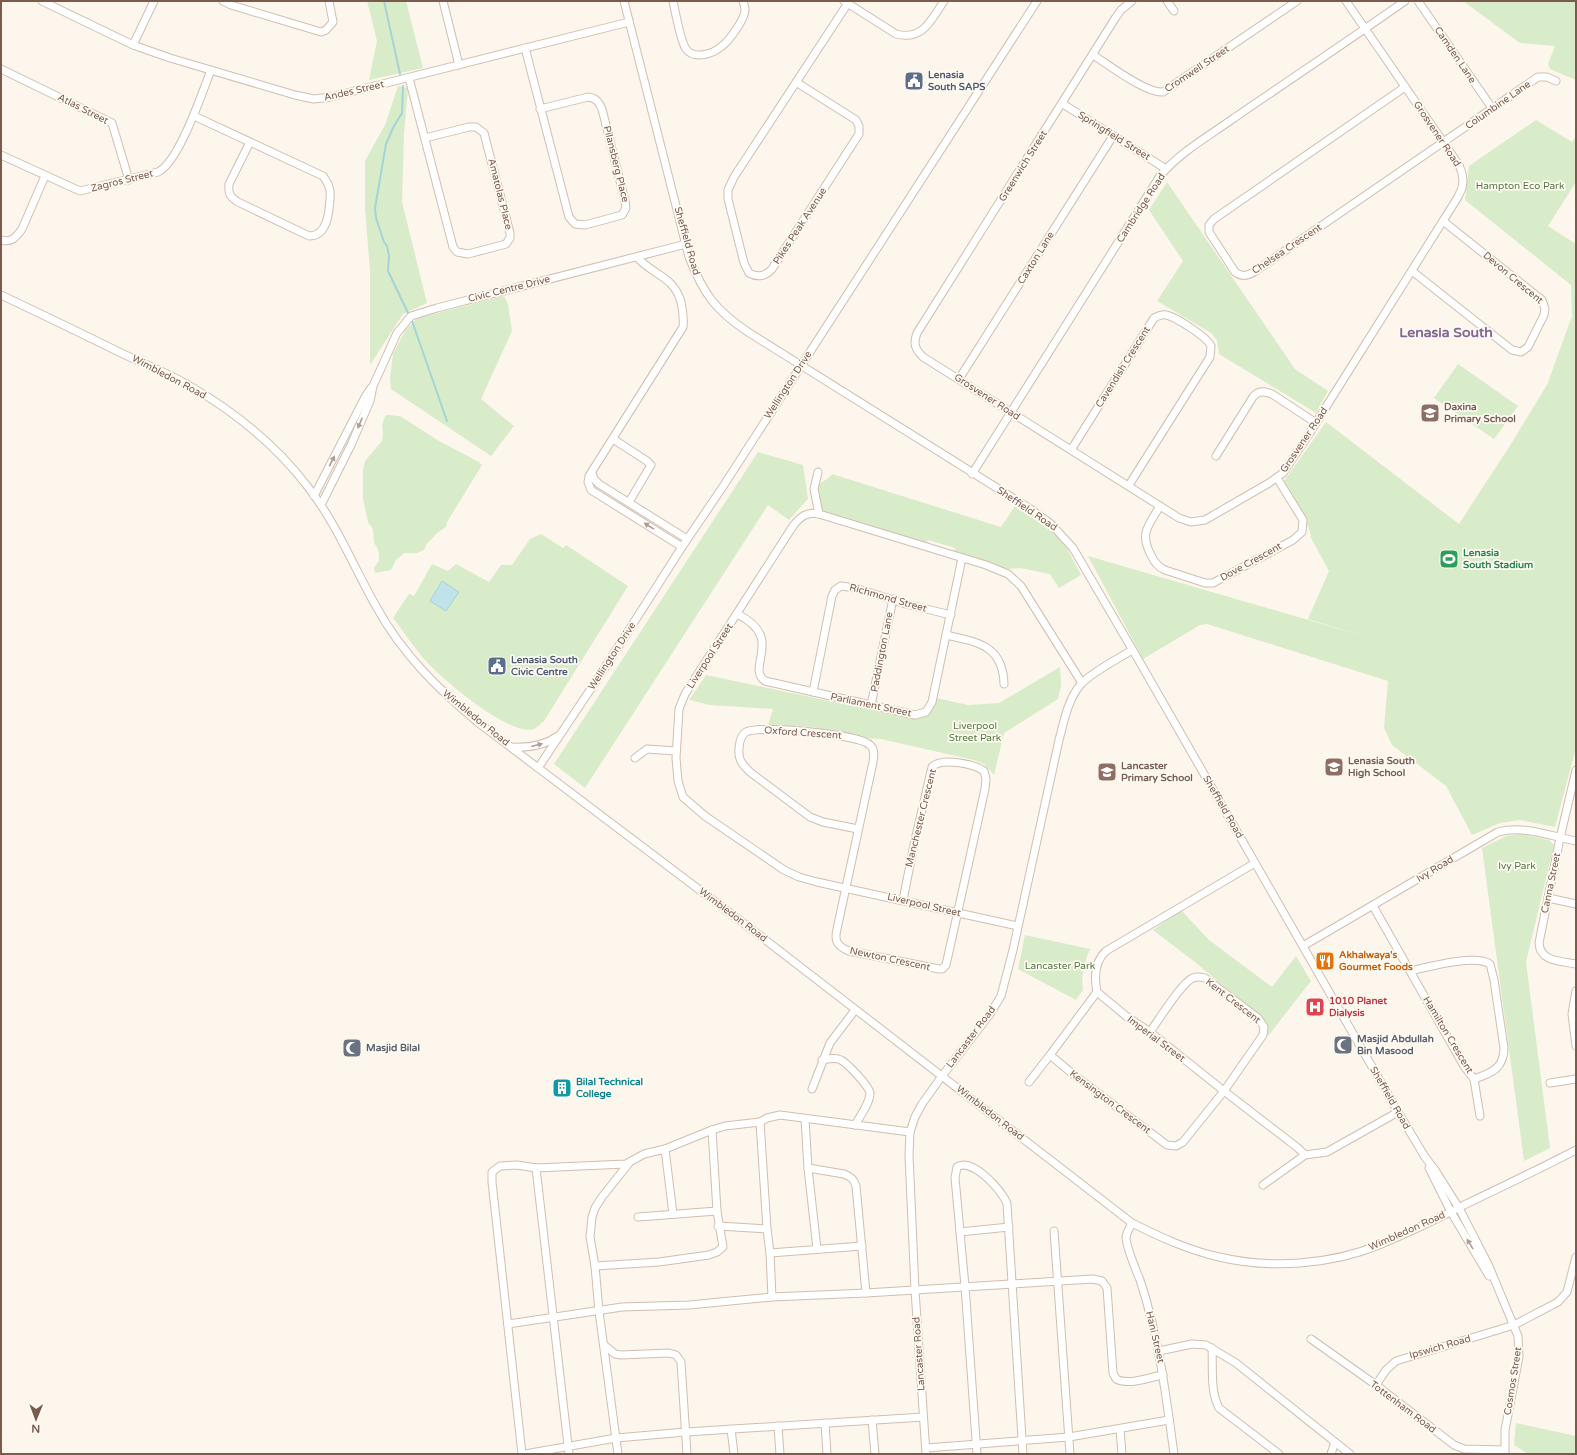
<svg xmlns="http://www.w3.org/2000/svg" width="1577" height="1455" font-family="'Varela Round',sans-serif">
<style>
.green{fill:#d8ecc9}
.water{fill:#bfe3e8;stroke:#a5d3da}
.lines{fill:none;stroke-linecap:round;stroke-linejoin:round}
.stream{stroke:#a5d3da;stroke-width:2}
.minor-casing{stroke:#d1beb0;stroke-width:9}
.minor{stroke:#fff;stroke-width:7}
.oneway{fill:#af9d94}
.labels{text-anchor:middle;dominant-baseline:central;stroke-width:3.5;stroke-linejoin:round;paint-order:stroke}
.street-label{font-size:10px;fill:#7a5c4d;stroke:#fffaf3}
.service-label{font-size:10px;font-weight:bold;fill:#4e5e75;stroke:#fffaf3;text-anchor:start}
.park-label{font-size:10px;fill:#537a41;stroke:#fffaf3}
.education-label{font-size:10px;font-weight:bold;fill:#785e54;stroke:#fffaf3;text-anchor:start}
.leisure-label{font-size:10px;font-weight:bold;fill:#27864d;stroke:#fffaf3;text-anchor:start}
.food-label{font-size:10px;font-weight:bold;fill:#c56008;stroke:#fffaf3;text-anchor:start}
.health-label{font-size:10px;font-weight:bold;fill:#be3a42;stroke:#fffaf3;text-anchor:start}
.worship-label{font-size:10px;font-weight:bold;fill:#5b616d;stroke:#fffaf3;text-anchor:start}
.culture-label{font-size:10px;font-weight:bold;fill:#0d838f;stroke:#fffaf3;text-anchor:start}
.district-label{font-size:14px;font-weight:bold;fill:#846695;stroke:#fffaf3}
</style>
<rect width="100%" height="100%" fill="#fdf6ec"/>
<g class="green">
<path d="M 367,1 L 406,1 L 423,68 L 369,80 L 377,41 Z"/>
<path d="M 1463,1 L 1576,1 L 1576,80 L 1550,69 L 1548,64 L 1555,46 L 1520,43 Z"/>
<path d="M 398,86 L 408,88 L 404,134 L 402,202 L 427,303 L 403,314 L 370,365 L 370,271 L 365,208 L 365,161 L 385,125 Z"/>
<path d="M 1536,120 L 1572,142 L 1576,136 L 1576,182 L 1548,226 L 1576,244 L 1576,748 L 1555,827 L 1520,820 L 1500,823 L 1472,835 L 1446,786 L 1392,745 L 1384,728 L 1388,681 L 1207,624 L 1200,625 L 1143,659 L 1088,556 L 1367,637 L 1308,619 L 1329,571 L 1310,536 L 1311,536 L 1305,516 L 1284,481 L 1326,422 L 1459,524 L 1509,447 L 1547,385 L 1572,316 L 1571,285 L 1465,200 L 1469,166 Z"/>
<path d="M 1167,182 L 1295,369 L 1328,391 L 1316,413 L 1219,354 L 1217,340 L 1211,333 L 1157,301 L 1183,261 L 1149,210 Z"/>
<path d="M 504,296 L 508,304 L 512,331 L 481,399 L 514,426 L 491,456 L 391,389 L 390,378 L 393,354 L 406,329 L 418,318 Z"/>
<path d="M 1458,364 L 1518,406 L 1494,439 L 1434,398 Z"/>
<path d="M 387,415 L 400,416 L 439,441 L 479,462 L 482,465 L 447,522 L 446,527 L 437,533 L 426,545 L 424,550 L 417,553 L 404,553 L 396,560 L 391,570 L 375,573 L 374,568 L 379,561 L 379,553 L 377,547 L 374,543 L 373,529 L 368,522 L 363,499 L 363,469 L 365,461 L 382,441 L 383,433 L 382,425 L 385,416 Z"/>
<path d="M 758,452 L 803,465 L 808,499 L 789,520 L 768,505 L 585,788 L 554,764 Z"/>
<path d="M 832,474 L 1001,527 L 1015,506 L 1056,534 L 1068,550 L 1081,575 L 1059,588 L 1050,574 L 1020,568 L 1007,569 L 954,552 L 955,548 L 928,540 L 926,544 L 824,512 C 820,507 813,489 819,484 C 824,480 828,480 832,474 Z"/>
<path d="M 541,534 L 563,548 L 566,545 L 628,586 L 544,721 C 541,723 538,727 534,729 C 510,737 442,679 427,662 C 414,648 404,632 393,618 L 409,594 L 414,596 L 432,564 L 448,571 L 456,564 L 489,582 L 501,565 L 512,565 L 530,539 Z"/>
<path d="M 1060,667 L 1061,686 L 1058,699 L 1004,733 L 994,775 L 984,764 L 974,760 L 881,739 L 862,738 L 813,727 L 768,725 L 773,709 L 710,705 L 689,700 L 706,675 L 914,719 C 929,716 932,713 936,698 L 968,705 L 999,703 Z"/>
<path d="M 1520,834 L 1549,840 L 1554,845 L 1526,962 L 1550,1148 L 1524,1161 L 1482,848 L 1506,836 Z"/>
<path d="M 1181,910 L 1209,940 L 1272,987 L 1296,956 L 1311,981 L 1268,1036 L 1264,1021 L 1195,962 L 1153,930 Z"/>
<path d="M 1025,935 L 1090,949 C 1084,963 1081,975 1083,990 L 1076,1000 L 1018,969 Z"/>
<path d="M 1516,1423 L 1576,1436 L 1576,1454 L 1528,1454 L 1514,1445 Z"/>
</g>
<path class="water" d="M 442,581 L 459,592 L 446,611 L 430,601 Z"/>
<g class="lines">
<g class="stream">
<path d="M 384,1 L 400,74"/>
<path d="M 403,86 L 402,113 L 394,126 L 386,144 L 375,208 L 376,218 L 384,242 L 387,246 L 389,256 L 388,271 L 409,315"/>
<path d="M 411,318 L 447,421"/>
</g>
<g class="minor-casing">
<g id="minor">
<path d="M 42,1 L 133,45 L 170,58 L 295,95 L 314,99 L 331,97 L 629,22"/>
<path d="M 223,1 L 231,5 L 321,32 L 326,30 L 333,22 L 329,1"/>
<path d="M 443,1 L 459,65"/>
<path d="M 624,1 L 689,257 C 703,293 715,310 748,332 L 1029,508 L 1051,524 L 1073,548 L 1142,666 L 1398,1112 L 1425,1157 L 1435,1170 L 1459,1208 L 1488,1264 L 1518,1336 L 1519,1357 L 1505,1430 L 1505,1454"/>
<path d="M 673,1 C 675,11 681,42 686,49 C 694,60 713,54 722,46 C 729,41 745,19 745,10 C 745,7 744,4 743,1"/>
<path d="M 844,1 L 896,34 C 923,41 931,20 944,1"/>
<path d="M 1132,1 L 1121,10 L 1116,17 L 917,333 C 913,344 915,349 923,357 L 1179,518 L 1191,522 L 1205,520 L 1269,483 L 1283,473 L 1309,434 L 1458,197 L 1462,188 L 1463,181 L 1462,173 L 1459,165 L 1346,1"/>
<path d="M 1167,1 L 1174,11"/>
<path d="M 1418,1 L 1492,108"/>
<path d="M 133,45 L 154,1"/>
<path d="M 525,48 L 569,217 L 575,224 L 585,225 L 622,215 L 626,208 L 625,201 L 602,109 C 599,102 596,98 588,97 L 540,109"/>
<path d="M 1093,55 C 1109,65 1147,94 1163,92 L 1297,1"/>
<path d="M 1,69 L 112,123 L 129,180"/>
<path d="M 409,78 L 453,247 L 457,252 L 468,254 L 506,244 L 510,238 L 510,233 L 484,133 L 476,127 L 469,127 L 425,138"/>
<path d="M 796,82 L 856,120 L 859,126 L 859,134 L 772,269 C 766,276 758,278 749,273 L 744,263 L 728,199 L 728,190 L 734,177 L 848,3"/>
<path d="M 1405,87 L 1214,219 L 1209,225 L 1209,232 L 1235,272 C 1242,277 1247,276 1254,272 L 1538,77 L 1547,77 L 1556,81"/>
<path d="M 1063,104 L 1166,169"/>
<path d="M 194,116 L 323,176 C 325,179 328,183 329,187 C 331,191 330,195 330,199 C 329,214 327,236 309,236 L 238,202 C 230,197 228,194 229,184 L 250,142"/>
<path d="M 1,155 L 80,191 L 158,172 C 179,162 202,93 211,70"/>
<path d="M 1,240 C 12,243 16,237 22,229 L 45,176"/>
<path d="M 637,257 C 652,275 674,276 681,302 C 683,311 684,318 683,327 L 589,476 L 588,482 L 591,490 L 682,547"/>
<path d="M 1412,271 L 1512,350 L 1521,352 L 1528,347 L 1544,315 L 1545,309 L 1542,300 L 1443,221"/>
<path d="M 1,295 C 41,314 81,333 121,353 C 144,364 168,373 190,386 C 235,412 276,445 308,487 C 337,524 354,568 377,608 C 403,655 439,690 480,724 L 763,938 L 1132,1223 C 1160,1237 1188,1250 1219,1257 C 1270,1269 1330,1265 1379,1245 C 1408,1233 1437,1219 1464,1205 C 1502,1187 1539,1169 1576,1150"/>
<path d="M 959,379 L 1113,136"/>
<path d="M 613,439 L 647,461 L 651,465 L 629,502"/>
<path d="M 1071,450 L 1154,318 C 1158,316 1161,314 1166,315 C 1176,317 1207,337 1211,346 L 1210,357 L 1129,485"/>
<path d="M 1216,456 L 1253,397 C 1258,390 1265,391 1272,394 L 1316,423"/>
<path d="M 818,472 L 814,489 L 819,514"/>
<path d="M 592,473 L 594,479 L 599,484 L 687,539"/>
<path d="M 972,474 L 1160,176 C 1180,152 1209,136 1234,118 C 1291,79 1348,41 1405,1"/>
<path d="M 314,496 L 365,397 L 371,388"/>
<path d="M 321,505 L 351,445 L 370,401 L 373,386 L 397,333 L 411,316 L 437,308 L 686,244"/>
<path d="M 1160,506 C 1149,525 1139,533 1151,555 C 1154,562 1158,567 1165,570 L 1205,583 L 1213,583 L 1293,540 L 1302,532 L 1303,520 L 1277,478"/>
<path d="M 737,614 C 786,638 745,667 765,681 L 915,715 L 926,712 L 932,702 L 962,558"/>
<path d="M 946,635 C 977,642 1003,645 1004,684"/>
<path d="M 813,692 L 832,596 L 835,590 L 841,586 L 855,588 L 906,604 L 951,615"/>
<path d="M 871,705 L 893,599"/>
<path d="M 511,747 C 528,748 544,746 558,736"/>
<path d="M 635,758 L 647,749 L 676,751"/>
<path d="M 538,768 L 604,669 L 682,547 L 722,488 L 1037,1"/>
<path d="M 1576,770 L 1560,838 L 1539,943 C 1540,962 1561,961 1576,964"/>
<path d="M 858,829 L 823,822 L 810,817 L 750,772 C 747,769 744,766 742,763 C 737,756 738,737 746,732 C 760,725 859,734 870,745 C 875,749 874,756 873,762 L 837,929 C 834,941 837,946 849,951 L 939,969 L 942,969 L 946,965 L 985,789 L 986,779 L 984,771 C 974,764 941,757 932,767 L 915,840 L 903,900"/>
<path d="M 1255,863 L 1106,951 C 1094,962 1094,977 1097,992 L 1126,1016 L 1150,1032 L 1224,1091 L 1298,1148 L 1305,1155 L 1327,1152 L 1398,1112"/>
<path d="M 1548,898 L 1576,904"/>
<path d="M 1373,906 L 1464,1066 L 1474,1079 C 1492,1073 1504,1068 1504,1048 L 1494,980 L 1490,964 C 1474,954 1429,967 1410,971"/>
<path d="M 1018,926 L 817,882 L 799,877 L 784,870 L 705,816 L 683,797 L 678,781 L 676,758 L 679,709 L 685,694 L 793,526 C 800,517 807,511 819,514 L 986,565 L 1008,574 L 1021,586 L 1082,683"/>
<path d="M 1303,946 L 1498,832 C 1524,825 1550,836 1576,841"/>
<path d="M 1576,991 L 1572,1014 L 1576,1046"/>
<path d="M 1097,992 L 1050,1055 L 1074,1075 L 1167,1145 L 1176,1146 L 1183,1142 L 1224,1091 L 1263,1035 L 1264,1027 L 1258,1018 L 1205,978 C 1201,977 1197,976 1193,978 C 1182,982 1158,1021 1150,1032"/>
<path d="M 822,1060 C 829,1059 835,1057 841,1060 C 848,1064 869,1086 870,1093 C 870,1103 860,1116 855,1125"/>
<path d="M 1474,1079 L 1480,1116"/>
<path d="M 1029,1082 L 1050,1055"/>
<path d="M 1550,1083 L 1576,1079"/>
<path d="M 812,1089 L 830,1043 L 855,1010"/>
<path d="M 805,1119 L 808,1168 L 817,1249"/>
<path d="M 760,1122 L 767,1229 L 770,1253 L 772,1297"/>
<path d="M 665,1149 L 673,1214"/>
<path d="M 536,1168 L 569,1454"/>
<path d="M 808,1168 L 844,1174 C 851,1177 854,1179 856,1186 L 866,1293"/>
<path d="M 1429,1168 L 1451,1212 L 1489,1276"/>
<path d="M 1263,1185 L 1305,1155"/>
<path d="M 638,1217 L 717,1211"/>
<path d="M 1132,1223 C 1130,1227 1127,1232 1126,1237 C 1126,1247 1136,1270 1140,1280 C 1159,1337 1166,1396 1174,1454"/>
<path d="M 718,1226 L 767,1229"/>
<path d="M 1054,1231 L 1070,1454"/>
<path d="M 960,1232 L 1009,1227"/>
<path d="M 770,1253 L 862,1246"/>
<path d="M 595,1266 L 659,1262 L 709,1255 L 717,1252 L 723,1247 L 717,1211 L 712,1130"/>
<path d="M 508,1324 L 622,1307 L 689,1305 L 772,1297 L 866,1293 L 1093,1279 L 1102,1281 L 1107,1288 L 1113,1373 L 1116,1379 C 1129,1386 1149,1377 1163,1375"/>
<path d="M 1311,1339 L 1376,1385 L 1454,1445 L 1464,1449 L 1504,1450"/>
<path d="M 604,1345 L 615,1354 L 621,1355 L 669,1353 L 676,1355 L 681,1362 L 687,1454"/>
<path d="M 1212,1348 C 1213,1367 1210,1391 1219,1408 L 1279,1454"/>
<path d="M 1159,1351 L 1192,1344 L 1206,1345 L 1236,1363 L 1350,1454"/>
<path d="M 1376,1385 L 1386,1370 L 1396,1361 L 1514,1325 L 1558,1302 L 1567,1292 L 1576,1257"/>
<path d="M 872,1420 L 875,1454"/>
<path d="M 825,1423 L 827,1454"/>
<path d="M 778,1426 L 780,1454"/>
<path d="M 731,1429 L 734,1454"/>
<path d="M 1120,1429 L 1122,1454"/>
<path d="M 926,1448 L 1069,1437 L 1169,1420"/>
<path d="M 522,1454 L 492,1182 L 492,1172 L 500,1166 L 517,1165 L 536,1168 L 626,1164 L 644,1154 L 665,1149 L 712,1130 L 725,1126 L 760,1122 L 767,1118 L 780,1115 L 910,1132"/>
<path d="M 525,1454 L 616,1438 L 686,1432 L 923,1417"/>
<path d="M 618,1454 L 599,1311 L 595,1266 L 590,1237 L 592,1217 L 595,1208 L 602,1197 L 629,1163"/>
<path d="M 926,1454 L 915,1290 L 909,1155 L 910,1132 L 915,1117 L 922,1104 L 942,1076 L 990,1014 L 1001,996 L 1013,950 L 1059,740 C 1064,721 1068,699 1081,684 C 1092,672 1118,659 1132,650"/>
<path d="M 977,1454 L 965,1286 L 955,1178 L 957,1167 C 972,1157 1003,1191 1007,1204 L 1023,1454"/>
<path d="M 1331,1454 L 1335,1442"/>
</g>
</g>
<use href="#minor" class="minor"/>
</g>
<defs><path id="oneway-solid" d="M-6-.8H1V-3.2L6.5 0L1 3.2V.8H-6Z"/></defs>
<g class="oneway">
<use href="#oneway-solid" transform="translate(360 423) rotate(113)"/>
<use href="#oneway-solid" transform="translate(332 461) rotate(-63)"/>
<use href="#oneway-solid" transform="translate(649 526) rotate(-148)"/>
<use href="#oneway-solid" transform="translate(537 745) rotate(-14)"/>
<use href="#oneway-solid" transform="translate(1470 1244) rotate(-121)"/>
</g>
<defs>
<g id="civic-square" transform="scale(1)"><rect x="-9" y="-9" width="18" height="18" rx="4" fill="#5c6f8a" stroke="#fffaf3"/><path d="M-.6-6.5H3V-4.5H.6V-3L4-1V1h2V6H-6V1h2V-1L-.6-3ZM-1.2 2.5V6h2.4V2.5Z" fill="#fff"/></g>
<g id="school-square" transform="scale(1)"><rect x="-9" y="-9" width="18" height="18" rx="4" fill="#8d6e63" stroke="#fffaf3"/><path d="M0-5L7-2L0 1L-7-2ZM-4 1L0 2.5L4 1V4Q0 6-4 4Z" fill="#fff"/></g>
<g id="stadium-square" transform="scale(1)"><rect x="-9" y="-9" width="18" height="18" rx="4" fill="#2e9e5b" stroke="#fffaf3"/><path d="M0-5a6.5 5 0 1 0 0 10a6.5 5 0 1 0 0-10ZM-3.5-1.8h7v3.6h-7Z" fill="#fff"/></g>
<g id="restaurant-square" transform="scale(1)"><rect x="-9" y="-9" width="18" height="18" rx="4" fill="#e8710a" stroke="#fffaf3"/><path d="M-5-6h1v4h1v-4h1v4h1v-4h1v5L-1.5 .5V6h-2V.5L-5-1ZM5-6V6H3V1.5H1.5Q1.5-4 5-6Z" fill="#fff"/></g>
<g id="hospital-square" transform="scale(1)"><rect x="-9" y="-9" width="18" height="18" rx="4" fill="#e0444e" stroke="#fffaf3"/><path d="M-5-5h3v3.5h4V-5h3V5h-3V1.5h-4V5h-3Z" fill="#fff"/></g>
<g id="mosque-square" transform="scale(1)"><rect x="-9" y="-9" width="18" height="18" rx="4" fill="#6b7280" stroke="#fffaf3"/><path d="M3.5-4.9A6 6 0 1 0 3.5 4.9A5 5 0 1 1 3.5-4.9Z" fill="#fff"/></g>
<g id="building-square" transform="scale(1)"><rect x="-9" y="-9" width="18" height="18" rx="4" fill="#0f9aa8" stroke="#fffaf3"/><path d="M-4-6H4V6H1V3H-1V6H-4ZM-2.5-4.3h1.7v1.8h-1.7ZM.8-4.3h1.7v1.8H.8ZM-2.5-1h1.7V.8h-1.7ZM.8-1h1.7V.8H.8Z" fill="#fff"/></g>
</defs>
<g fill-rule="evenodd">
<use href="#civic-square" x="914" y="81"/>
<use href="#school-square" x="1430" y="413"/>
<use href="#stadium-square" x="1449" y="559"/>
<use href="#civic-square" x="497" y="666"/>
<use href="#school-square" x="1334" y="767"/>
<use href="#school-square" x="1107" y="772"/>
<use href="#restaurant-square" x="1325" y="961"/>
<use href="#hospital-square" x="1315" y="1007"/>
<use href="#mosque-square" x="1343" y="1045"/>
<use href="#mosque-square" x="352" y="1048"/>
<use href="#building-square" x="562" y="1088"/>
</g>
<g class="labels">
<g class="street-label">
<text transform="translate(1455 55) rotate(56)">Camden Lane</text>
<text transform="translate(1197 69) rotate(-34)">Cromwell Street</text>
<text transform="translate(354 91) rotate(-13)">Andes Street</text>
<text transform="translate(1498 105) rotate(-35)">Columbine Lane</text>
<text transform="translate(83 109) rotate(27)">Atlas Street</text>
<text transform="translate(1437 134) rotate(56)">Grosvener Road</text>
<text transform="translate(1114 136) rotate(32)">Springfield Street</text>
<text transform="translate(616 164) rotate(76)">Pilansberg Place</text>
<text transform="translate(1023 166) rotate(-58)">Greenwich Street</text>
<text transform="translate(122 181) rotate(-14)">Zagros Street</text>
<text transform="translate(500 194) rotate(76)">Amatolas Place</text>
<text transform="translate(1141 208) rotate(-57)">Cambridge Road</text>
<text transform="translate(800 226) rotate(-57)">Pikes Peak Avenue</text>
<text transform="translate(687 241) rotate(74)">Sheffield Road</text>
<text transform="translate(1287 249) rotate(-34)">Chelsea Crescent</text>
<text transform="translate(1036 258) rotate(-58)">Caxton Lane</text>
<text transform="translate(1513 278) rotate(40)">Devon Crescent</text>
<text transform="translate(509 289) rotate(-14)">Civic Centre Drive</text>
<text transform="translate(1123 367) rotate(-58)">Cavendish Crescent</text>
<text transform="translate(169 377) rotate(28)">Wimbledon Road</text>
<text transform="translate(788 385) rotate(-57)">Wellington Drive</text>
<text transform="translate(987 397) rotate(33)">Grosvener Road</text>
<text transform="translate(1304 440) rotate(-56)">Grosvener Road</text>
<text transform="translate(1027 509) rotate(34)">Sheffield Road</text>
<text transform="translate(1251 562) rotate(-29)">Dove Crescent</text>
<text transform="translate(888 598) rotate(16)">Richmond Street</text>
<text transform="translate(882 652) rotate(-79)">Paddington Lane</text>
<text transform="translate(612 656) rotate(-57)">Wellington Drive</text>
<text transform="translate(710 656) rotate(-57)">Liverpool Street</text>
<text transform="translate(871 705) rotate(12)">Parliament Street</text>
<text transform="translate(476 718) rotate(39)">Wimbledon Road</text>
<text transform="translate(803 733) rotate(4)">Oxford Crescent</text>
<text transform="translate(1223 807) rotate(60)">Sheffield Road</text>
<text transform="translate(921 818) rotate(-76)">Manchester Crescent</text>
<text transform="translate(1435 869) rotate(-31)">Ivy Road</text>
<text transform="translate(1551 883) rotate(-78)">Canna Street</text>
<text transform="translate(924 905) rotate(13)">Liverpool Street</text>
<text transform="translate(733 915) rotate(37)">Wimbledon Road</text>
<text transform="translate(890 959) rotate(12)">Newton Crescent</text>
<text transform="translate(1233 1001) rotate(38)">Kent Crescent</text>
<text transform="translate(1448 1035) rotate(59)">Hamilton Crescent</text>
<text transform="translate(971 1037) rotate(-53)">Lancaster Road</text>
<text transform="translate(1156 1039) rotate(37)">Imperial Street</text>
<text transform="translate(1390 1098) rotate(60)">Sheffield Road</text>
<text transform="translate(1110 1102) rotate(37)">Kensington Crescent</text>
<text transform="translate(990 1113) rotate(38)">Wimbledon Road</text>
<text transform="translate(1407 1231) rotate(-24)">Wimbledon Road</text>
<text transform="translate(1155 1337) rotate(77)">Hani Street</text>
<text transform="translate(1440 1347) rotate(-16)">Ipswich Road</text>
<text transform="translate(919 1354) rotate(-94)">Lancaster Road</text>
<text transform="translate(1513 1381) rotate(-81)">Cosmos Street</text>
<text transform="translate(1403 1407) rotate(37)">Tottenham Road</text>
</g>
<g class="service-label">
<text x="928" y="75">Lenasia<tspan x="928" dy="12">South SAPS</tspan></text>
<text x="511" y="660">Lenasia South<tspan x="511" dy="12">Civic Centre</tspan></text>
</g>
<g class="park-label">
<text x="1520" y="186">Hampton Eco Park</text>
<text x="975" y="726">Liverpool<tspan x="975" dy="12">Street Park</tspan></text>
<text x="1517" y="866">Ivy Park</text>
<text x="1060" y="966">Lancaster Park</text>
</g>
<g class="education-label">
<text x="1444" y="407">Daxina<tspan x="1444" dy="12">Primary School</tspan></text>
<text x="1348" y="761">Lenasia South<tspan x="1348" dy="12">High School</tspan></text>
<text x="1121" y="766">Lancaster<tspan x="1121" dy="12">Primary School</tspan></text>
</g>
<g class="leisure-label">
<text x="1463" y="553">Lenasia<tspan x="1463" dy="12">South Stadium</tspan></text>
</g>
<g class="food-label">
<text x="1339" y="955">Akhalwaya's<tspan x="1339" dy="12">Gourmet Foods</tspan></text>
</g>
<g class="health-label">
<text x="1329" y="1001">1010 Planet<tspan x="1329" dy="12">Dialysis</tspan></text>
</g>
<g class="worship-label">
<text x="1357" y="1039">Masjid Abdullah<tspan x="1357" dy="12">Bin Masood</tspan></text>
<text x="366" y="1048">Masjid Bilal</text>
</g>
<g class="culture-label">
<text x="576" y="1082">Bilal Technical<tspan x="576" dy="12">College</tspan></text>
</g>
<g class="district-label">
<text x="1446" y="332">Lenasia South</text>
</g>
</g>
<rect width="1577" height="1455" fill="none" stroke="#7a5c4d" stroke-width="4"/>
<g transform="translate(36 1419) rotate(181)" stroke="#fffaf3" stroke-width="3" paint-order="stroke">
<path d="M0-3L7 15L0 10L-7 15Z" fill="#7a5c4d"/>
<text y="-6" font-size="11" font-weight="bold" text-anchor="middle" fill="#7a5c4d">N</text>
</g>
</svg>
